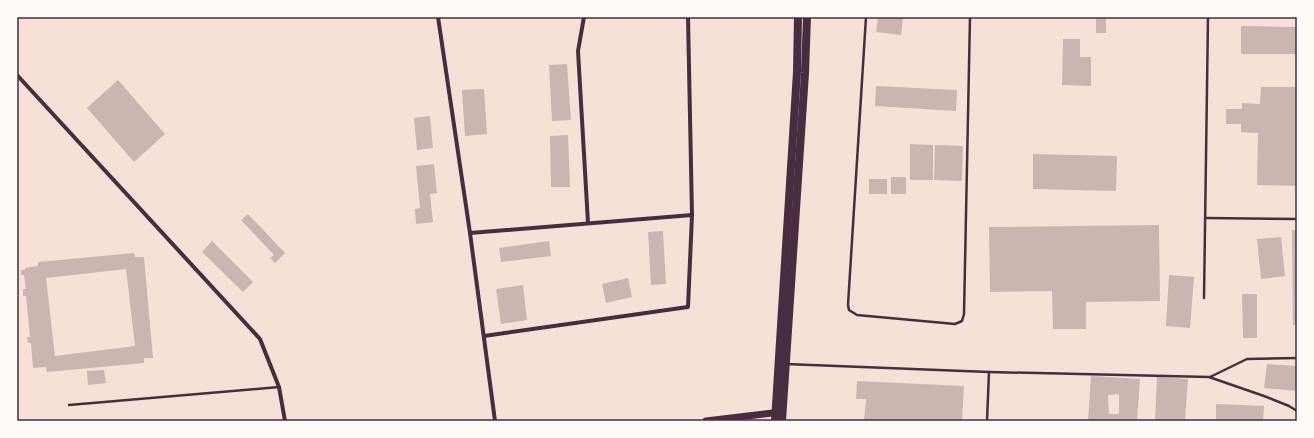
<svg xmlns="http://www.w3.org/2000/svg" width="1314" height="438" font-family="'Golos Text',sans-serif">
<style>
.building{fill:#ccb4b1;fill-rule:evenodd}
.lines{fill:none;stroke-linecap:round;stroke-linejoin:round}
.service{stroke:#4a2c40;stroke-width:2.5}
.minor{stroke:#4a2c40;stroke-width:4}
.tertiary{stroke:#4a2c40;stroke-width:7}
.primary{stroke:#4a2c40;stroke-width:8}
.neatline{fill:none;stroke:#4a2c40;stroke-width:1.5}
</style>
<rect width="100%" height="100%" fill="#f7e1d7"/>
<g class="building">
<path d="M 878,17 L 903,17 L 901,35 L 876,32 Z"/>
<rect x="1096" y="17" width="10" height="16"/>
<path d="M 1241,26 L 1297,27 L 1297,54 L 1241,54 Z"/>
<path d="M 1063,39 L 1080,39 L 1080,57 L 1091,57 L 1091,86 L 1062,85 Z"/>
<path d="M 567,64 L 571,120 L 552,121 L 549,65 Z"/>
<path d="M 118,80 L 165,134 L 134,162 L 87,108 Z"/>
<path d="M 876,86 L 957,90 L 956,111 L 875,106 Z"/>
<path d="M 1261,87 L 1297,87 L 1297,186 L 1257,185 L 1258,133 L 1241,132 L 1241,124 L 1226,124 L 1226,109 L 1242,109 L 1242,103 L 1260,104 Z"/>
<path d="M 484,89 L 487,134 L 465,136 L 462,90 Z"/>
<path d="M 430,116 L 433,148 L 417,150 L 414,118 Z"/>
<path d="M 568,135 L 570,187 L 551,187 L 550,136 Z"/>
<path d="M 910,144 L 933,145 L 933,180 L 910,180 Z"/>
<path d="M 935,145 L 963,146 L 962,181 L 934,180 Z"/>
<path d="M 1033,154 L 1117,156 L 1116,191 L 1033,189 Z"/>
<path d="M 434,164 L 437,193 L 430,194 L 433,222 L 416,224 L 415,209 L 420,208 L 416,166 Z"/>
<rect x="891" y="177" width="15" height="17"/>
<rect x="869" y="179" width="18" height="15"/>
<path d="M 248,214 L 285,253 L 275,263 L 270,258 L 274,255 L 241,220 Z"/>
<path d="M 1159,225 L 1160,301 L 1086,302 L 1086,329 L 1053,329 L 1052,291 L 990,292 L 989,227 Z"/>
<path d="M 1292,230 L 1297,230 L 1297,325 L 1293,325 Z"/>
<path d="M 663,231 L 666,284 L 651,285 L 648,232 Z"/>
<path d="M 1281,237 L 1285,276 L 1261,279 L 1257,239 Z"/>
<path d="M 212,241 L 253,282 L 243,292 L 202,252 Z"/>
<path d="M 549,241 L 551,256 L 501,262 L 499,248 Z"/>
<path d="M 134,253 L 135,257 L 144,257 L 153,358 L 144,358 L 144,363 L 47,372 L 46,367 L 33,368 L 31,343 L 28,343 L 27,337 L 30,337 L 26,296 L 23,296 L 23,289 L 26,289 L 24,275 L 21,275 L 21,270 L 25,270 L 25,268 L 38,266 L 38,262 ZM 126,269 L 135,346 L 55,356 L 46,278 Z"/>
<path d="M 1169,275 L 1194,277 L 1190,328 L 1166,326 Z"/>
<path d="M 628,278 L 632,297 L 606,303 L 602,284 Z"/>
<path d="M 523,285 L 527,320 L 501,324 L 496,289 Z"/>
<path d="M 1242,294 L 1257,294 L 1257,338 L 1243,338 Z"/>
<path d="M 1267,364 L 1297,366 L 1297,391 L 1264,388 Z"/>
<path d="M 104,370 L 106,383 L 88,385 L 87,371 Z"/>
<path d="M 1091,376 L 1140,379 L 1137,421 L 1088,421 ZM 1119,394 L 1119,414 L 1109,414 L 1108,395 Z"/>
<path d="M 1157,377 L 1188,379 L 1185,421 L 1155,421 Z"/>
<path d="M 857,381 L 964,386 L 962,421 L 864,421 L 866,399 L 856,399 Z"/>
<path d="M 1216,404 L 1264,406 L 1263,421 L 1216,421 Z"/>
</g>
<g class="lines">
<g class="service">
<path d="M 866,17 L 848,305 L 849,310 L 857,315 L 955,324 L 962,321 L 964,314 L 970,17"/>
<path d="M 1205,218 L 1297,219"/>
<path d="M 1204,298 L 1208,17"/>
<path d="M 786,364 L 989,372 L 1209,377 L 1264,396 L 1289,406 L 1297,411"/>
<path d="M 1210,377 L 1247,359 L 1297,358"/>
<path d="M 69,405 L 279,387"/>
<path d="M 987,421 L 989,372"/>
</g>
<g class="minor">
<path d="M 438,17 L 470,233 L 495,421"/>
<path d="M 584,17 L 578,51 L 588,223"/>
<path d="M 17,75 L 260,339 L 279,387 L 285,421"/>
<path d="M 470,233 L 692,215"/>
<path d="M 484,336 L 688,307 L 692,215 L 688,17"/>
</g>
<path class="tertiary" d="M 706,421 L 781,412"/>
<g class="primary">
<path d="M 775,421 L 797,72 L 798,17"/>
<path d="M 782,421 L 805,73 L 807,17"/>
</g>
</g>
<rect width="1314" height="438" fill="none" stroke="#fffaf5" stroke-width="36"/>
<rect x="18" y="18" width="1278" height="402" class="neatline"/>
</svg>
